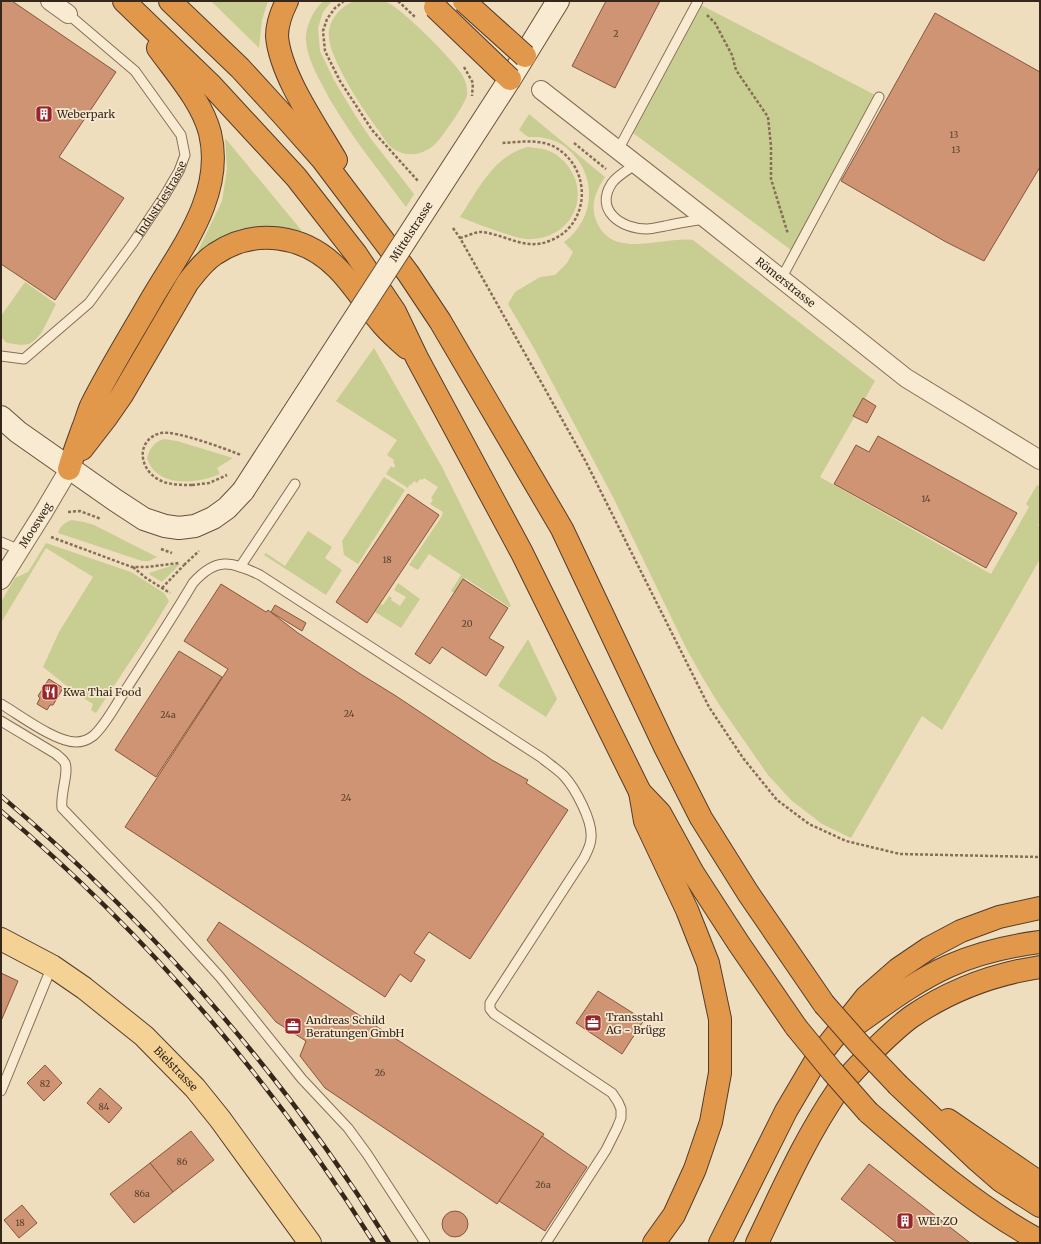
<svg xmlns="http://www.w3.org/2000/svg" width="1041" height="1244" font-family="Merriweather,serif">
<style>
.green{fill:#c8cd92}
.building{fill:#ce9473;stroke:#87563c}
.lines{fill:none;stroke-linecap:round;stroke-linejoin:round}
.lane-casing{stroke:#876e56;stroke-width:11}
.street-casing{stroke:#876e56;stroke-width:20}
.secondary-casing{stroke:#694f3a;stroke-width:24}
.primary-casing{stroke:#543c2b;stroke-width:24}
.highway-casing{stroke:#543c2b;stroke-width:24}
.path{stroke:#876e56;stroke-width:2.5;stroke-dasharray:3 2;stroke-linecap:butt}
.lane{stroke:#f9ebd1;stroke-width:9}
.street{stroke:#f9ebd1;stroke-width:18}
.secondary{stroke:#f9ebd1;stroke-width:22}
.primary{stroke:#f4d194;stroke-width:22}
.highway{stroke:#e1984b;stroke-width:22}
.rail-casing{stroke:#36271b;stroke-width:4.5}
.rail{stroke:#f6e8ce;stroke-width:3;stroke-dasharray:9;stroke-linecap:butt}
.secondary-bridge-casing{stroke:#694f3a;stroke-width:24;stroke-linecap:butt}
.highway-bridge-casing{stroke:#543c2b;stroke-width:24;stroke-linecap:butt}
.path-bridge{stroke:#876e56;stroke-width:2.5;stroke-dasharray:3 2;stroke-linecap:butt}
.secondary-bridge{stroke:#f9ebd1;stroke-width:22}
.highway-bridge{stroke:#e1984b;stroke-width:22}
.labels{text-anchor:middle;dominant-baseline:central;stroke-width:3.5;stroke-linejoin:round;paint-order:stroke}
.number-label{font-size:9px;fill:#5c4231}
.poi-label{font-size:11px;fill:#36271b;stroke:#f6e8ce;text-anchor:start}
.street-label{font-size:11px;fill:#36271b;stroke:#f6e8ce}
</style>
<rect width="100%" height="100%" fill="#efdebe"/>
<g class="green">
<path d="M 211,1 L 268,1 L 262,20 L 259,48 Z"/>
<path d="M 324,1 L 332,1 L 323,12 L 318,28 L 320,51 L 334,80 L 355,115 L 371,139 L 390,163 L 414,194 L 406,207 C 376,166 343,127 320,81 C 314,69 307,55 306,41 C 305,28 313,9 324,1 Z"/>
<path d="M 354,1 C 363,1 375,0 384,1 C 398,4 452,59 461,73 C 465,79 468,88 467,96 C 464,105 445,133 438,141 C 426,155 407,159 392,148 C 387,144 383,137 379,131 C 361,107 343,79 332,51 C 330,45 328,36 329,30 C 331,17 342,6 354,1 Z"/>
<path d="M 697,3 L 879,97 L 795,253 L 629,130 Z"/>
<path d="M 529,114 L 605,177 C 596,191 590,204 596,220 C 611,261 662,236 693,240 L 875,381 L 820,477 L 991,574 L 1029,507 L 1026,504 L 1037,485 L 1040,486 L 1040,521 L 1038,525 L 1040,527 L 1040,559 L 942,730 L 922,716 L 851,838 L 822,824 L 791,800 L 768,775 L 720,706 L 704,680 L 686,648 L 614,499 L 535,350 L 508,304 L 515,292 L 540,277 L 555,275 L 567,263 L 573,252 L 564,242 C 593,221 598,181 573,154 C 569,150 566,147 561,144 C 554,140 546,138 538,137 C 535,137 531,137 529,137 C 526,136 522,132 519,130 Z"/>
<path d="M 225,138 L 302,231 C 273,225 244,225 218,240 C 209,245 201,253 194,259 L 222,201 L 227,169 Z"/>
<path d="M 528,147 C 533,148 538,148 543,149 C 553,151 562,158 568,166 C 591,197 571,237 533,239 C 522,240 513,236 503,233 C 489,228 474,223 460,217 C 478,190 494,155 528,147 Z"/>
<path d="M 25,282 L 56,304 L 42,332 L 35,340 L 29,344 L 21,345 L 7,343 L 3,339 L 1,336 L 1,316 Z"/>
<path d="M 374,348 L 442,467 L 511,606 L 509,607 L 465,578 L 455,593 L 451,591 L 461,575 L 429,554 L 418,570 L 409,565 L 442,516 L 443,512 L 430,504 L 433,500 L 431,498 L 438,487 L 424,478 L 422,480 L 420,479 L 417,483 L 414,481 L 411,485 L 410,484 L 408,488 L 386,474 L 391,466 L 394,468 L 395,465 L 393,462 L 394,460 L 387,455 L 397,440 L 336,401 Z"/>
<path d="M 164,439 L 177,441 L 233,458 L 217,468 L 220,474 C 197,484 156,488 147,458 C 150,448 154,442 164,439 Z"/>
<path d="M 384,477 L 405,490 L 358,564 L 344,555 L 342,541 Z"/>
<path d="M 72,520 L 84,522 L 94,525 L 157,557 L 149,561 L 142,561 L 58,533 C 60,526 65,522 72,520 Z"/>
<path d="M 308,531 L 332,547 L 325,558 L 342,570 L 326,595 L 264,555 L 266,553 L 285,566 Z"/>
<path d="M 46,543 L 131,572 L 164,593 L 169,601 L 155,624 L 96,713 L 91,710 L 93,704 L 77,694 L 43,667 L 59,632 L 93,577 L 46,548 L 1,623 L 1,602 L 15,578 L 28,572 Z"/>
<path d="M 177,564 L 180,564 L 162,582 L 150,575 L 149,573 Z"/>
<path d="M 398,583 L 420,599 L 401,628 L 375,612 L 381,604 L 383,605 L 389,596 L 392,598 L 391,600 L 400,606 L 406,597 L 394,590 Z"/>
<path d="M 528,639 L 557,699 L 546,717 L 498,686 Z"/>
</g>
<g class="building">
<path d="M 1,1 L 12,1 L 116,72 L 59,157 L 124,198 L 55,300 L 1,264 Z"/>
<path d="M 606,1 L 660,1 L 615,88 L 572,66 Z"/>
<path d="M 935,13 L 1040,72 L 1040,167 L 984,261 L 946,242 L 841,181 Z"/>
<path d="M 863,398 L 876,406 L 867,423 L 853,416 Z"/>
<path d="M 878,436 L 1017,513 L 986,568 L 834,484 L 856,445 L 869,452 Z"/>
<path d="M 408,494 L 439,515 L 367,623 L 336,602 Z"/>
<path d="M 463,579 L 508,608 L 489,638 L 504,647 L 486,676 L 442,647 L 430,664 L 415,654 Z"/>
<path d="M 221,584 L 266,612 L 268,610 L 298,633 L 362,675 L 396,696 L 492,760 L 528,780 L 526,783 L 568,810 L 470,959 L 429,932 L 414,953 L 425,960 L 411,982 L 400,974 L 385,997 L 125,827 L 228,669 L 184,641 Z"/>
<path d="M 275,605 L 306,623 L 302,631 L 271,612 Z"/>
<path d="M 179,651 L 222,677 L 156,777 L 115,750 Z"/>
<path d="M 49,679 L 63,688 L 53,705 L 50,705 L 47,710 L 37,704 L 40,698 L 38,696 Z"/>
<path d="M 219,922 L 368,1021 L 544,1134 L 497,1204 L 325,1088 L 300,1056 L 306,1041 L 276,1022 L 207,940 Z"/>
<path d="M 1,973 L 18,981 L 1,1021 Z"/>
<path d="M 598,991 L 644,1020 L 622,1054 L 576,1023 Z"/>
<path d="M 45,1065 L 62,1083 L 44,1101 L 27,1083 Z"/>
<path d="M 100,1088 L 122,1108 L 109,1123 L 87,1103 Z"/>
<path d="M 191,1131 L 214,1160 L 173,1192 L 150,1163 Z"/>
<path d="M 542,1136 L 587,1167 L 545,1231 L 499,1201 Z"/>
<path d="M 150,1163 L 173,1192 L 134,1223 L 110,1194 Z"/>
<path d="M 869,1164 L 969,1242 L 968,1243 L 897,1243 L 841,1199 Z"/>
<path d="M 22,1205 L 37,1223 L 19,1238 L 4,1220 Z"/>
<circle cx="455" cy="1224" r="13"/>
</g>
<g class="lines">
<g class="lane-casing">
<g id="lane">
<path d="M 618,150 L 698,1"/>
<path d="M 636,164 C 628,170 618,175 612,183 C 594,210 621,229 647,229 C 653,229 659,227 665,226 C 678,223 691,221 704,219"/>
<path d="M 781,279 L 879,97"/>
<path id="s1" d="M 1,356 L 24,359 L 89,303 L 133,243 L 165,195 L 179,171 L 185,155 L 181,135 L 135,71 L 68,14"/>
<path d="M 1,542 L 20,550"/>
<path d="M 240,567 L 295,484"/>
<path d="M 1,704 C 20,715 55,742 76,742 C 82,742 89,739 93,736 C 105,726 116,704 125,691 C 148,655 171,620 193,583 C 216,557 231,561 260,575 L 542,758 C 549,764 557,769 564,776 C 575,788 593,821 591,838 C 591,845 587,852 584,858 L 490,1003 L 490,1009 L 494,1014 L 612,1093 L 618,1102 L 621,1109 L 621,1118 L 617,1128 L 606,1150 L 546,1243"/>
<path d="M 1,721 L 56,754 C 59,757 63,759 65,763 C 69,773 60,794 62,808 L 155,905 L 220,977 L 302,1079 L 348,1128 L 367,1154 L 425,1243"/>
<path d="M 1,1091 L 52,966"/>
</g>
</g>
<g class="street-casing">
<g id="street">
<path d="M 50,1 L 68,14"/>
<path id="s2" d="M 541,90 L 705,218 L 906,378 L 1040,460"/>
<path id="s3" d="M 1,580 L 43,513 L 69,469"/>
</g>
</g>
<g class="secondary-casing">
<g id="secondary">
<path d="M 510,79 L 558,1"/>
<path d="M 1,417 L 18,432 L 115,500 L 144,519 L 165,526 L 179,528 L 195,526 L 213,518 L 227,508 L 243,491"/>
</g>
</g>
<g class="primary-casing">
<g id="primary">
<path id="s4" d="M 1,939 L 52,966 L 84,988 L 144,1036 L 195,1088 L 220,1119 L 310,1243"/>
</g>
</g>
<g class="highway-casing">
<g id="highway">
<path d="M 124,1 L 211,85 L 296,177 L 356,254 L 395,312 L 417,358 L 522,553 L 640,792 L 660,813 L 693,873 L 739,944 L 796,1027"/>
<path d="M 170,1 L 240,68 L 283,115 L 322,159 L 408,273 L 440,321 L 562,529 L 665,747 L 701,818 L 748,893 L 824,1004"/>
<path d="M 287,1 C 282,11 277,24 277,36 C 280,75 317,127 336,160"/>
<path d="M 82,449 L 106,418 L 122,395 L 188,282 C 196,272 204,261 215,254 C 255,227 304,235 337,268 C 354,285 367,307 383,325 C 390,333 399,341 407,348"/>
<path d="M 69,469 C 73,455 78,442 83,428 C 86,421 88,413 91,406 C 109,370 131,335 151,300 C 180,250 225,195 210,133 C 202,102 176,73 158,48"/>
<path d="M 640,792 L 645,821 L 687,910 L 708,963 L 720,1019 L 720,1073 L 711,1122 L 695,1169 L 674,1215 L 654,1243"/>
<path d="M 848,1030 C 880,1008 913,982 949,966 C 978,953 1009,946 1040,942"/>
<path d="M 898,1085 L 978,1161 L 1001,1181 L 1040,1206"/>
<path d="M 868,1112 C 922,1159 977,1207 1040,1241"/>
<path d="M 948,1120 L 1040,1183"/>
<path d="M 720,1243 L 786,1111 L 816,1060 L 866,997 L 898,969 L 929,948 L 961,931 L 999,917 L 1040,908"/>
<path d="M 757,1243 C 782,1191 805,1138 838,1090 C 847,1077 859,1065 870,1054 C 883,1041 896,1028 911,1017 C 949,991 994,974 1040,967"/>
</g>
</g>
<g class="path">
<path d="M 344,1 L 335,8 L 327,19 L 323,31 L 325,51 L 340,81 L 372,130 L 418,181"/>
<path d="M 398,1 L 415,17"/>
<path d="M 707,15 L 715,23 L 732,55 L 736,70 L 768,117 L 771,146 L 771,179 L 788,234"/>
<path d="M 574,143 L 606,169"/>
<path d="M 453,228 L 460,238 L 586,462 L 709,707 L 743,758 L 777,800 L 809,824 L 846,841 L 900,854 L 1040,857"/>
<path d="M 460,238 C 467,236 475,232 481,232 C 505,234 525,251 549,241 C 589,227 593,172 558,149 C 542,138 521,142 502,143"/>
<path d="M 192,485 C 180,485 166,485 156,478 C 138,466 137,439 161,433 C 175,430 226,449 241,455"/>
<path d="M 68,512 L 80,511 L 101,519"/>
<path d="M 51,537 L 132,567 L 147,567 L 179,563"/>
<path d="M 161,549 L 172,553"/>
<path d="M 133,567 L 146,578 L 170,593"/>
<path d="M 162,588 L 184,565"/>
</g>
<use href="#lane" class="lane"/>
<use href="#street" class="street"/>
<use href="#secondary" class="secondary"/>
<use href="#primary" class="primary"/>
<use href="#highway" class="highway"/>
<g class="rail-casing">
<g id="rail">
<path d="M 1,796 C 152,924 284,1075 389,1243"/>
<path d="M 1,811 C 146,933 274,1083 374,1243"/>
</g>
</g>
<use href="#rail" class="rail"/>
<g class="secondary-bridge-casing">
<g id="secondary-bridge">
<path id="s5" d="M 243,491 L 510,79"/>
</g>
</g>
<g class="highway-bridge-casing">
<g id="highway-bridge">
<path d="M 464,1 L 525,56"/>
<path d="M 435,7 L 510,79"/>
<path d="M 824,1004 L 861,1046 L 898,1085"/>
<path d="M 796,1027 L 832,1071 L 868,1112"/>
</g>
</g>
<g class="path-bridge">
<path d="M 464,67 L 473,83 L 472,96"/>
<path d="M 192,485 L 209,483 L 227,475"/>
<path d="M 184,565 L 199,551"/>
</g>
<use href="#secondary-bridge" class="secondary-bridge"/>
<use href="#highway-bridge" class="highway-bridge"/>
</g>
<defs>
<g id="building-square" transform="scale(0.9)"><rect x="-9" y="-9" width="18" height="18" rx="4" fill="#97252b" stroke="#f6e8ce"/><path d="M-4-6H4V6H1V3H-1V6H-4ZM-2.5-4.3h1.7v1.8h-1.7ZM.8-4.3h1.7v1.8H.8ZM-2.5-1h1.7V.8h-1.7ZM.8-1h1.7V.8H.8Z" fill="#fff"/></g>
<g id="restaurant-square" transform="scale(0.9)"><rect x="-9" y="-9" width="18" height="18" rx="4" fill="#97252b" stroke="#f6e8ce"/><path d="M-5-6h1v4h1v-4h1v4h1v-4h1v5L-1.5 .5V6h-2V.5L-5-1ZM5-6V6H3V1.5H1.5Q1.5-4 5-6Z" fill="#fff"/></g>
<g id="office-square" transform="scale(0.9)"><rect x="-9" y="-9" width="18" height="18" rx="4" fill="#97252b" stroke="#f6e8ce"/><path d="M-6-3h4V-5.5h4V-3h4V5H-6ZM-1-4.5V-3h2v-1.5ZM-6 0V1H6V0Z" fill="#fff"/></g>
</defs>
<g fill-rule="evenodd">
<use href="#building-square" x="44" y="114"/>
<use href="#restaurant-square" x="50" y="692"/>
<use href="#office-square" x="593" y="1023"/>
<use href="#office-square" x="293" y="1026"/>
<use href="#building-square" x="905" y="1221"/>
</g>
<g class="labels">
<g class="number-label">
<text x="616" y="33">2</text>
<text x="954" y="134">13</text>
<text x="956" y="149">13</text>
<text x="926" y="498">14</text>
<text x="387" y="559">18</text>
<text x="467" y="623">20</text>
<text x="349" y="713">24</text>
<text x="168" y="714">24a</text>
<text x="346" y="797">24</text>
<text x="380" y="1072">26</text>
<text x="45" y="1083">82</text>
<text x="104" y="1106">84</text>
<text x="182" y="1161">86</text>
<text x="543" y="1184">26a</text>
<text x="142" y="1193">86a</text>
<text x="20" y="1222">18</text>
</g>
<g class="poi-label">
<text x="57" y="114">Weberpark</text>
<text x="63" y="692">Kwa Thai Food</text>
<text x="606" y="1017">Transstahl<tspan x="606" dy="13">AG - Brügg</tspan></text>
<text x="306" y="1020">Andreas Schild<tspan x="306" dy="13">Beratungen GmbH</tspan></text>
<text x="918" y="1221">WEI ZO</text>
</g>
<g class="street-label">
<text stroke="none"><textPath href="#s1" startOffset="236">Industriestrasse</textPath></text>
<text stroke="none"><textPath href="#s5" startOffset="309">Mittelstrasse</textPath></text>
<text stroke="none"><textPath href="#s2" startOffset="311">Römerstrasse</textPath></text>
<text stroke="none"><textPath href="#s3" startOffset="65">Moosweg</textPath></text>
<text stroke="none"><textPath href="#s4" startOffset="219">Bielstrasse</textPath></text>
</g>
</g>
<rect width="1041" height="1244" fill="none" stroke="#36271b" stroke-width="4"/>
</svg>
